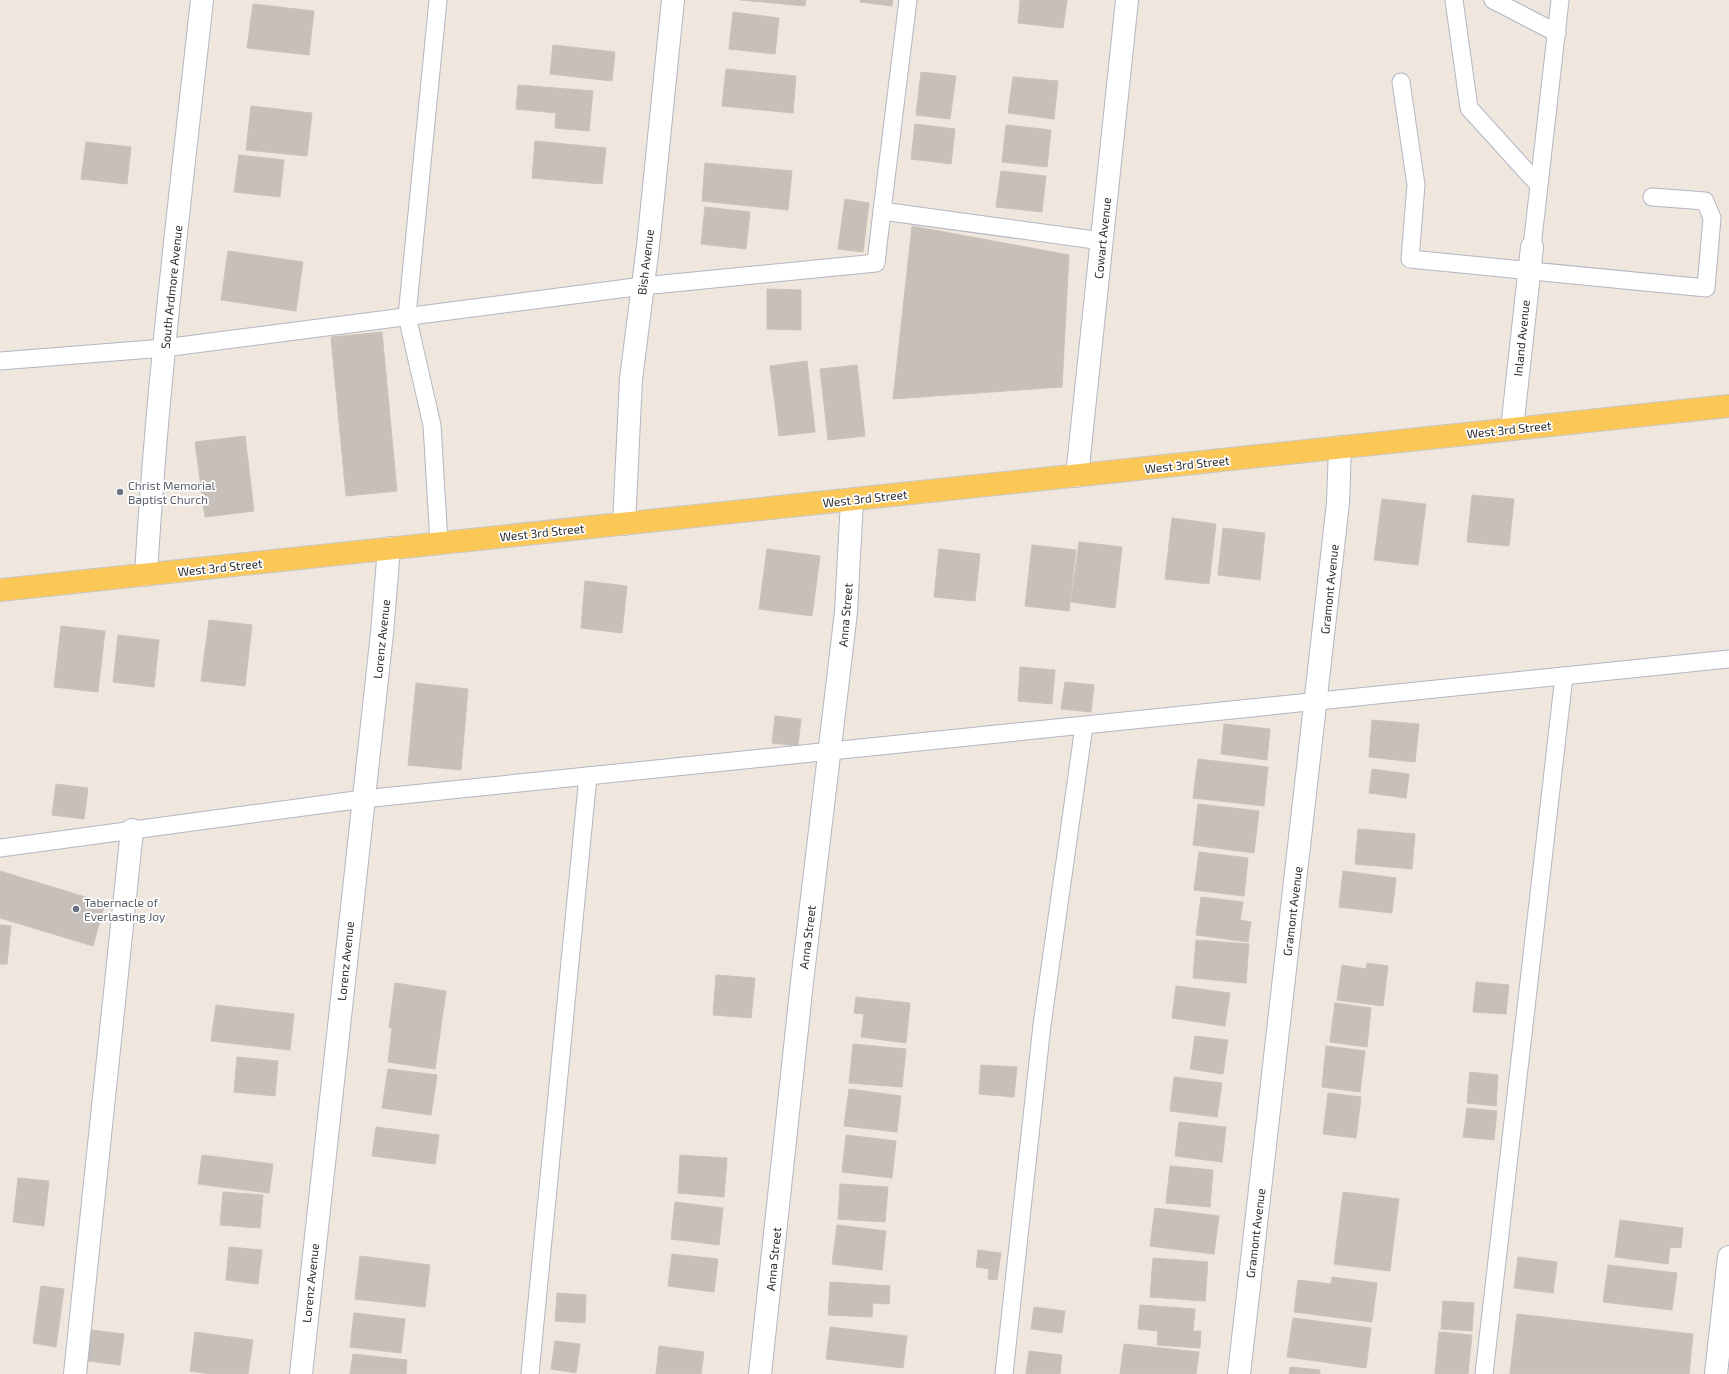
<svg xmlns="http://www.w3.org/2000/svg" width="1729" height="1374" font-family="'Exo 2',sans-serif">
<style>
.building{fill:#c7c0ba;stroke:#cbc2b7}
.lines{fill:none;stroke-linecap:round;stroke-linejoin:round}
.lane-casing{stroke:#b2b6c1;stroke-width:19}
.street-casing{stroke:#b2b6c1;stroke-width:24}
.primary-casing{stroke:#c8c8c8;stroke-width:24}
.lane{stroke:#fff;stroke-width:17}
.street{stroke:#fff;stroke-width:22}
.primary{stroke:#fbc757;stroke-width:22}
.worship-dot{fill:#6b7280;stroke:#fff;stroke-width:1.5}
.labels{text-anchor:middle;dominant-baseline:central;stroke-width:3.5;stroke-linejoin:round;paint-order:stroke}
.street-label{font-size:12px;fill:#2c2c2c;stroke:#fff}
.worship-label{font-size:12px;fill:#5b616d;stroke:#fff;text-anchor:start}
</style>
<rect width="100%" height="100%" fill="#efe6de"/>
<g class="building">
<path d="M 741,0 L 806,0 L 805,6 Z"/>
<path d="M 860,0 L 893,0 L 892,6 L 860,2 Z"/>
<path d="M 1020,0 L 1067,0 L 1063,28 L 1018,23 Z"/>
<path d="M 253,4 L 314,11 L 309,55 L 247,48 Z"/>
<path d="M 733,12 L 779,18 L 775,54 L 729,49 Z"/>
<path d="M 553,45 L 615,52 L 612,81 L 550,74 Z"/>
<path d="M 726,69 L 796,76 L 793,113 L 722,106 Z"/>
<path d="M 921,72 L 956,76 L 950,119 L 916,115 Z"/>
<path d="M 1013,77 L 1058,81 L 1054,119 L 1008,113 Z"/>
<path d="M 518,85 L 593,91 L 589,131 L 555,128 L 556,113 L 516,109 Z"/>
<path d="M 251,106 L 312,113 L 307,156 L 246,150 Z"/>
<path d="M 915,124 L 955,129 L 951,164 L 911,159 Z"/>
<path d="M 1006,125 L 1051,130 L 1047,167 L 1002,162 Z"/>
<path d="M 535,141 L 606,148 L 602,184 L 532,178 Z"/>
<path d="M 86,142 L 131,147 L 127,184 L 81,179 Z"/>
<path d="M 239,155 L 284,160 L 280,197 L 234,192 Z"/>
<path d="M 705,163 L 792,171 L 788,210 L 702,201 Z"/>
<path d="M 1001,171 L 1046,176 L 1042,212 L 996,207 Z"/>
<path d="M 845,199 L 869,203 L 863,252 L 838,249 Z"/>
<path d="M 705,207 L 750,212 L 746,249 L 701,244 Z"/>
<path d="M 912,226 L 1069,255 L 1062,387 L 893,399 Z"/>
<path d="M 228,251 L 303,262 L 296,311 L 221,300 Z"/>
<path d="M 767,289 L 801,290 L 801,330 L 767,329 Z"/>
<path d="M 382,332 L 397,491 L 346,496 L 331,337 Z"/>
<path d="M 807,361 L 815,432 L 779,436 L 770,366 Z"/>
<path d="M 857,365 L 865,436 L 828,440 L 820,369 Z"/>
<path d="M 245,436 L 254,511 L 205,517 L 195,442 Z"/>
<path d="M 1472,495 L 1514,499 L 1509,546 L 1467,542 Z"/>
<path d="M 1382,499 L 1426,504 L 1418,565 L 1374,560 Z"/>
<path d="M 1172,518 L 1216,524 L 1209,584 L 1165,579 Z"/>
<path d="M 1223,528 L 1265,533 L 1260,580 L 1218,575 Z"/>
<path d="M 1079,542 L 1122,547 L 1115,608 L 1071,602 Z"/>
<path d="M 1032,545 L 1076,550 L 1069,611 L 1025,606 Z"/>
<path d="M 767,549 L 820,556 L 812,616 L 759,609 Z"/>
<path d="M 939,549 L 980,554 L 975,601 L 934,597 Z"/>
<path d="M 585,581 L 627,586 L 622,633 L 581,628 Z"/>
<path d="M 209,620 L 252,625 L 245,686 L 201,681 Z"/>
<path d="M 61,626 L 105,631 L 98,692 L 54,687 Z"/>
<path d="M 118,635 L 159,640 L 154,687 L 113,682 Z"/>
<path d="M 1020,667 L 1055,670 L 1052,704 L 1018,701 Z"/>
<path d="M 1065,682 L 1094,685 L 1091,712 L 1061,709 Z"/>
<path d="M 416,683 L 468,689 L 461,770 L 408,765 Z"/>
<path d="M 775,716 L 801,719 L 798,746 L 772,743 Z"/>
<path d="M 1372,720 L 1419,724 L 1415,762 L 1369,757 Z"/>
<path d="M 1224,724 L 1270,729 L 1267,760 L 1221,754 Z"/>
<path d="M 1198,759 L 1268,767 L 1264,806 L 1193,798 Z"/>
<path d="M 1372,769 L 1409,774 L 1406,798 L 1369,793 Z"/>
<path d="M 56,784 L 88,788 L 84,819 L 52,815 Z"/>
<path d="M 1198,804 L 1259,811 L 1254,853 L 1193,845 Z"/>
<path d="M 1358,829 L 1415,834 L 1412,869 L 1355,864 Z"/>
<path d="M 1199,852 L 1248,858 L 1244,896 L 1194,890 Z"/>
<path d="M 0,871 L 105,903 L 93,946 L 0,918 Z"/>
<path d="M 1343,871 L 1396,878 L 1392,913 L 1339,907 Z"/>
<path d="M 1201,897 L 1243,902 L 1240,920 L 1251,922 L 1248,942 L 1196,935 Z"/>
<path d="M 0,925 L 11,926 L 7,964 L 0,964 Z"/>
<path d="M 1196,940 L 1249,944 L 1246,983 L 1193,978 Z"/>
<path d="M 1367,963 L 1388,966 L 1383,1006 L 1337,1000 L 1342,965 L 1366,969 Z"/>
<path d="M 716,975 L 755,978 L 751,1018 L 713,1015 Z"/>
<path d="M 1476,982 L 1509,985 L 1506,1014 L 1473,1012 Z"/>
<path d="M 395,983 L 446,991 L 435,1069 L 388,1062 L 392,1028 L 389,1028 Z"/>
<path d="M 1176,986 L 1230,993 L 1225,1026 L 1172,1018 Z"/>
<path d="M 856,997 L 910,1003 L 906,1043 L 861,1037 L 864,1014 L 854,1013 Z"/>
<path d="M 1335,1003 L 1371,1008 L 1367,1047 L 1330,1042 Z"/>
<path d="M 216,1005 L 294,1014 L 290,1050 L 211,1041 Z"/>
<path d="M 1195,1036 L 1228,1040 L 1223,1074 L 1190,1069 Z"/>
<path d="M 853,1044 L 906,1049 L 902,1087 L 849,1083 Z"/>
<path d="M 1326,1046 L 1365,1051 L 1360,1092 L 1322,1087 Z"/>
<path d="M 237,1057 L 278,1061 L 275,1096 L 234,1092 Z"/>
<path d="M 981,1065 L 1017,1067 L 1014,1097 L 979,1094 Z"/>
<path d="M 388,1069 L 437,1075 L 431,1115 L 382,1108 Z"/>
<path d="M 1470,1072 L 1498,1075 L 1496,1106 L 1467,1103 Z"/>
<path d="M 1174,1077 L 1222,1083 L 1217,1117 L 1170,1111 Z"/>
<path d="M 849,1089 L 901,1096 L 897,1132 L 844,1126 Z"/>
<path d="M 1328,1093 L 1361,1097 L 1356,1138 L 1323,1134 Z"/>
<path d="M 1467,1108 L 1497,1111 L 1494,1140 L 1463,1137 Z"/>
<path d="M 1179,1122 L 1226,1127 L 1222,1162 L 1175,1156 Z"/>
<path d="M 376,1127 L 439,1135 L 435,1164 L 372,1156 Z"/>
<path d="M 846,1135 L 896,1141 L 892,1178 L 842,1172 Z"/>
<path d="M 202,1155 L 273,1164 L 269,1193 L 198,1184 Z"/>
<path d="M 680,1155 L 727,1158 L 724,1197 L 678,1193 Z"/>
<path d="M 1170,1166 L 1213,1170 L 1210,1207 L 1166,1203 Z"/>
<path d="M 18,1178 L 49,1181 L 44,1226 L 13,1222 Z"/>
<path d="M 840,1184 L 888,1187 L 885,1222 L 838,1219 Z"/>
<path d="M 223,1192 L 263,1195 L 260,1228 L 220,1225 Z"/>
<path d="M 1343,1192 L 1399,1199 L 1390,1271 L 1334,1264 Z"/>
<path d="M 675,1202 L 723,1208 L 719,1245 L 671,1239 Z"/>
<path d="M 1155,1208 L 1219,1216 L 1214,1254 L 1150,1246 Z"/>
<path d="M 1620,1220 L 1683,1228 L 1681,1248 L 1670,1247 L 1668,1264 L 1615,1257 Z"/>
<path d="M 837,1225 L 886,1231 L 882,1270 L 832,1264 Z"/>
<path d="M 229,1247 L 262,1250 L 258,1284 L 226,1280 Z"/>
<path d="M 978,1250 L 1001,1253 L 997,1280 L 988,1279 L 989,1269 L 976,1267 Z"/>
<path d="M 672,1254 L 718,1259 L 714,1292 L 668,1286 Z"/>
<path d="M 360,1256 L 430,1265 L 425,1307 L 355,1299 Z"/>
<path d="M 1518,1257 L 1557,1262 L 1553,1293 L 1514,1288 Z"/>
<path d="M 1153,1258 L 1208,1262 L 1205,1301 L 1150,1297 Z"/>
<path d="M 1608,1265 L 1677,1273 L 1672,1310 L 1603,1302 Z"/>
<path d="M 1332,1277 L 1377,1283 L 1372,1322 L 1294,1312 L 1298,1280 L 1331,1284 Z"/>
<path d="M 830,1282 L 890,1286 L 889,1304 L 873,1303 L 872,1317 L 828,1315 Z"/>
<path d="M 41,1286 L 64,1289 L 56,1347 L 33,1343 Z"/>
<path d="M 557,1293 L 586,1295 L 585,1323 L 555,1321 Z"/>
<path d="M 1443,1301 L 1474,1303 L 1472,1331 L 1441,1329 Z"/>
<path d="M 1140,1305 L 1195,1309 L 1193,1331 L 1201,1331 L 1200,1348 L 1157,1345 L 1158,1331 L 1138,1329 Z"/>
<path d="M 1034,1307 L 1065,1311 L 1062,1333 L 1031,1329 Z"/>
<path d="M 354,1313 L 405,1319 L 401,1353 L 350,1347 Z"/>
<path d="M 1517,1314 L 1693,1334 L 1689,1374 L 1510,1374 Z"/>
<path d="M 1293,1318 L 1371,1328 L 1366,1368 L 1287,1357 Z"/>
<path d="M 830,1327 L 907,1336 L 903,1368 L 826,1359 Z"/>
<path d="M 92,1330 L 124,1334 L 120,1365 L 88,1361 Z"/>
<path d="M 195,1332 L 253,1340 L 248,1374 L 210,1374 L 190,1371 Z"/>
<path d="M 1439,1332 L 1472,1335 L 1468,1374 L 1435,1374 Z"/>
<path d="M 555,1341 L 580,1344 L 576,1373 L 551,1369 Z"/>
<path d="M 1124,1344 L 1199,1352 L 1196,1374 L 1120,1374 Z"/>
<path d="M 659,1346 L 704,1352 L 701,1374 L 656,1374 Z"/>
<path d="M 1029,1351 L 1062,1355 L 1060,1374 L 1026,1374 Z"/>
<path d="M 353,1354 L 407,1360 L 406,1374 L 350,1374 Z"/>
<path d="M 1290,1367 L 1320,1370 L 1320,1374 L 1289,1374 Z"/>
</g>
<g class="lines">
<g class="lane-casing">
<g id="lane">
<path d="M 438,0 L 407,316 L 432,425 L 439,543"/>
<path d="M 1454,0 L 1469,108 L 1538,184"/>
<path d="M 1493,0 L 1557,33"/>
<path d="M 1401,82 L 1416,185 L 1410,259 L 1706,288 L 1712,218 L 1705,201 L 1652,197"/>
<path d="M 882,211 L 908,0"/>
<path d="M 1532,247 L 1560,0"/>
<path d="M 0,361 L 164,348 L 643,286 L 876,263 L 882,211 L 1102,241"/>
<path d="M 0,848 L 363,799 L 1729,659"/>
<path d="M 530,1374 L 588,776"/>
<path d="M 1004,1374 L 1042,1025 L 1084,726"/>
<path d="M 1484,1374 L 1564,676"/>
</g>
</g>
<g class="street-casing">
<g id="street">
<path d="M 1512,429 L 1532,247"/>
<path d="M 1077,476 L 1127,0"/>
<path d="M 624,524 L 631,379 L 648,246 L 673,0"/>
<path d="M 146,575 C 157,383 181,191 202,0"/>
<path d="M 75,1374 L 132,830"/>
<path d="M 301,1374 L 382,633 L 389,548"/>
<path d="M 760,1374 L 802,982 L 846,612 L 852,500"/>
<path d="M 1239,1374 L 1338,503 L 1340,447"/>
<path d="M 1716,1374 L 1729,1257"/>
</g>
</g>
<g class="primary-casing">
<path id="primary" d="M 0,590 L 1729,406"/>
</g>
<use href="#lane" class="lane"/>
<use href="#street" class="street"/>
<use href="#primary" class="primary"/>
</g>
<g class="worship-dot">
<circle cx="120" cy="492" r="4"/>
<circle cx="76" cy="909" r="4"/>
</g>
<g class="labels">
<g class="street-label">
<text transform="translate(1102 238) rotate(-84)">Cowart Avenue</text>
<text transform="translate(645 262) rotate(-83)">Bish Avenue</text>
<text transform="translate(171 287) rotate(-84)">South Ardmore Avenue</text>
<text transform="translate(1521 338) rotate(-84)">Inland Avenue</text>
<text transform="translate(1509 429) rotate(-6)">West 3rd Street</text>
<text transform="translate(1187 464) rotate(-6)">West 3rd Street</text>
<text transform="translate(865 498) rotate(-6)">West 3rd Street</text>
<text transform="translate(542 532) rotate(-6)">West 3rd Street</text>
<text transform="translate(220 567) rotate(-6)">West 3rd Street</text>
<text transform="translate(1329 589) rotate(-84)">Gramont Avenue</text>
<text transform="translate(845 615) rotate(-85)">Anna Street</text>
<text transform="translate(381 639) rotate(-84)">Lorenz Avenue</text>
<text transform="translate(1292 911) rotate(-83)">Gramont Avenue</text>
<text transform="translate(807 937) rotate(-83)">Anna Street</text>
<text transform="translate(345 961) rotate(-84)">Lorenz Avenue</text>
<text transform="translate(1255 1233) rotate(-83)">Gramont Avenue</text>
<text transform="translate(773 1259) rotate(-84)">Anna Street</text>
<text transform="translate(310 1283) rotate(-84)">Lorenz Avenue</text>
</g>
<g class="worship-label">
<text x="128" y="485">Christ Memorial<tspan x="128" dy="14">Baptist Church</tspan></text>
<text x="84" y="902">Tabernacle of<tspan x="84" dy="14">Everlasting Joy</tspan></text>
</g>
</g>
</svg>
